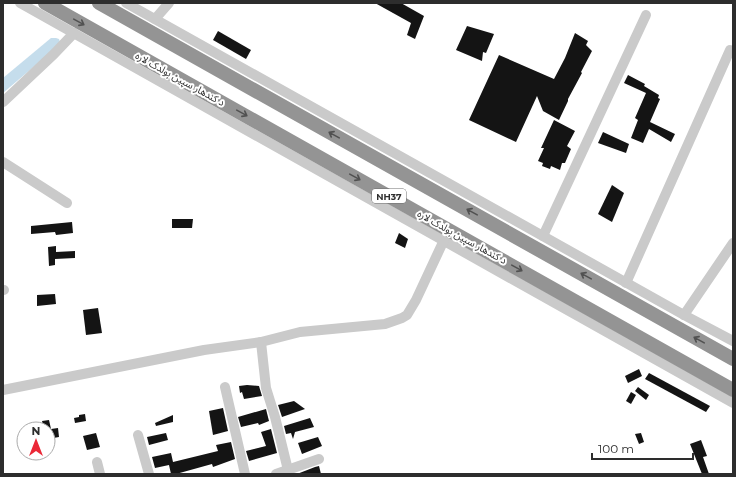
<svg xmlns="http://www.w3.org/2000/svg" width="736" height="477" font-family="Montserrat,'Noto Sans Arabic',sans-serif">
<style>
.water{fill:#c5ddec}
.building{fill:#141414}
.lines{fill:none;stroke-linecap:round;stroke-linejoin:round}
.minor{stroke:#cacaca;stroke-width:10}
.highway{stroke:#949494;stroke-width:14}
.oneway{stroke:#515151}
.labels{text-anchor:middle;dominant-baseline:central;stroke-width:4;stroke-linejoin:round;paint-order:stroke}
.shield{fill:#fff;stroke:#6c6c6c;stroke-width:1}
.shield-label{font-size:9px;font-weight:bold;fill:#2d2d2d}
.street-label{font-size:10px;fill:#2d2d2d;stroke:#fff}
</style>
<rect width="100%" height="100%" fill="#fff"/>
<path class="water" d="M 51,38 L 56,38 L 59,39 L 60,42 L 58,46 L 3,93 L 3,78 Z"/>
<g class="building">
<path d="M 375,3 L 401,3 L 424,16 L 415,39 L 407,35 L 411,23 Z"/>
<path d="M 467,26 L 494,34 L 486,53 L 483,52 L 482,61 L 456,50 Z"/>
<path d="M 218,31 L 251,50 L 246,59 L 213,40 Z"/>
<path d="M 575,33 L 588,41 L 586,45 L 592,51 L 581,72 L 582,73 L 568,99 L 568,101 L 559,120 L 543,111 L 537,96 L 516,142 L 469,120 L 499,55 L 554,79 L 565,58 Z"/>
<path d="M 628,75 L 645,84 L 644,86 L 659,95 L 658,98 L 660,99 L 650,122 L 675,134 L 671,142 L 649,129 L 643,143 L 631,138 L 638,120 L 635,118 L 646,93 L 624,83 Z"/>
<path d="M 554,120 L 575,131 L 567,146 L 571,149 L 565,163 L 562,163 L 560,170 L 551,166 L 550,169 L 542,166 L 543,163 L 538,161 L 544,148 L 541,148 Z"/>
<path d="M 603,132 L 629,144 L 626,153 L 598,143 Z"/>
<path d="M 612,185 L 624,193 L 612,222 L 598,214 Z"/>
<path d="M 172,219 L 193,219 L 192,228 L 172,228 Z"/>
<path d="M 72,222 L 73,233 L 56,235 L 55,232 L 31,234 L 31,226 Z"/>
<path d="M 399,233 L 408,239 L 405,248 L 395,243 Z"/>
<path d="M 56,246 L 56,252 L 75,251 L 75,258 L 55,259 L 55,265 L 49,266 L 48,247 Z"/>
<path d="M 55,294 L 56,304 L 37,306 L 37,295 Z"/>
<path d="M 98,308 L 102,333 L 86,335 L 83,310 Z"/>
<path d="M 639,369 L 642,376 L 628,383 L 625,376 Z"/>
<path d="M 649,373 L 710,406 L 706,412 L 645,379 Z"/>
<path d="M 247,385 L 259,386 L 262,396 L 244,399 L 242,392 L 240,393 L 239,386 Z"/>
<path d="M 638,387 L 649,395 L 646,400 L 635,391 Z"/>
<path d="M 631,392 L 636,395 L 631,404 L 626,401 Z"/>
<path d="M 294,401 L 305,409 L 282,417 L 278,405 Z"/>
<path d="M 223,408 L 228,431 L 213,435 L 209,411 Z"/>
<path d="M 266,409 L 269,421 L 259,425 L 258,423 L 241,427 L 238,417 Z"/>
<path d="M 85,414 L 86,421 L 75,423 L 74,418 L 79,417 L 79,415 Z"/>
<path d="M 173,415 L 173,422 L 156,426 L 155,423 Z"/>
<path d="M 310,418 L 314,427 L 295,432 L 293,439 L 291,433 L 286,434 L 284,426 Z"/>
<path d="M 49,420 L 51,429 L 58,428 L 59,437 L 48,439 L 48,429 L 50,429 L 44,429 L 42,421 Z"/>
<path d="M 271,429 L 277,453 L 249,461 L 246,451 L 266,446 L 261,432 Z"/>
<path d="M 96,433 L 100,447 L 87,450 L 83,436 Z"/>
<path d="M 166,433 L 168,440 L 149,445 L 147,437 Z"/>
<path d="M 641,433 L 644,442 L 639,444 L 635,434 Z"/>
<path d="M 318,437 L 322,446 L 302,454 L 298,443 Z"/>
<path d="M 701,440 L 707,456 L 703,457 L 709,474 L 702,474 L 690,444 Z"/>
<path d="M 231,442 L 235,459 L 213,467 L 212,464 L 176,474 L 171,474 L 169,465 L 155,468 L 152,457 L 171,453 L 173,462 L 218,451 L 216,445 Z"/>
<path d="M 319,466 L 321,474 L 297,474 L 315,467 Z"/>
</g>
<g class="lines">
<g class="minor">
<path d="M 20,3 L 733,403"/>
<path d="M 126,3 L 684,315 L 733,341"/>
<path d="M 155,19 L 169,3"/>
<path d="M 3,102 L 54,54 L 74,33"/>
<path d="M 3,162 L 67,203"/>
<path d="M 543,236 L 646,15"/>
<path d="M 626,283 L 730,50"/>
<path d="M 3,290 L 4,290"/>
<path d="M 684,315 L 733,243"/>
<path d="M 261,342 L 266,388 L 275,417 L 288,470"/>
<path d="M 225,387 L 245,474"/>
<path d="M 3,390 L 204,350 L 261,342 L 300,332 L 385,324 L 402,318 L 407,315 L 416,300 L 444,240"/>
<path d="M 138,435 L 149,474"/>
<path d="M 97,462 L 100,474"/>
<path d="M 276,474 L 319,459"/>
</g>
<g class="highway">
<path d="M 45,3 L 733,390"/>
<path d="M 99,3 L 733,359"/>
</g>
</g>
<defs><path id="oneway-shaft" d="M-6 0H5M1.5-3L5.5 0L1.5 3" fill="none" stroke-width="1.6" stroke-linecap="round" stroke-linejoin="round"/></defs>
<g class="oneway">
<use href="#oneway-shaft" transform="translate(79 22) rotate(29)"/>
<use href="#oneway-shaft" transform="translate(242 113) rotate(29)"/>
<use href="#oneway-shaft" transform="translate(334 135) rotate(-151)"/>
<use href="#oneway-shaft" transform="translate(355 177) rotate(29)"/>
<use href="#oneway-shaft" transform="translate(472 212) rotate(-151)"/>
<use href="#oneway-shaft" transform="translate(517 268) rotate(29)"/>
<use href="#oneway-shaft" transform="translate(586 276) rotate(-151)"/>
<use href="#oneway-shaft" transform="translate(699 340) rotate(-151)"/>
</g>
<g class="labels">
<rect class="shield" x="372" y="189" width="34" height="14" rx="3"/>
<g class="shield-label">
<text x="389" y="196">NH37</text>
</g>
<g class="street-label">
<text transform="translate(180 79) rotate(29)">د کندهار سپین بولدک لاره</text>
<text transform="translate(462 237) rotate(29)">د کندهار سپین بولدک لاره</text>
</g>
</g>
<rect width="736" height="477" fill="none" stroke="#2d2d2d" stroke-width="8"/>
<g transform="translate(36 441)"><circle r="19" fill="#ffffff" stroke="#ababab"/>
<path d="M0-3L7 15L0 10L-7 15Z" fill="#eb2837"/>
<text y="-6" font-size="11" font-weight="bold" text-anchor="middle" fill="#2d2d2d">N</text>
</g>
<path d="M592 453v6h101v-6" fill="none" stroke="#2d2d2d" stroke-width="2"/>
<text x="598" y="453" font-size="12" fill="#2d2d2d" stroke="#ffffff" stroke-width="3" paint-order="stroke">100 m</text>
</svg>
